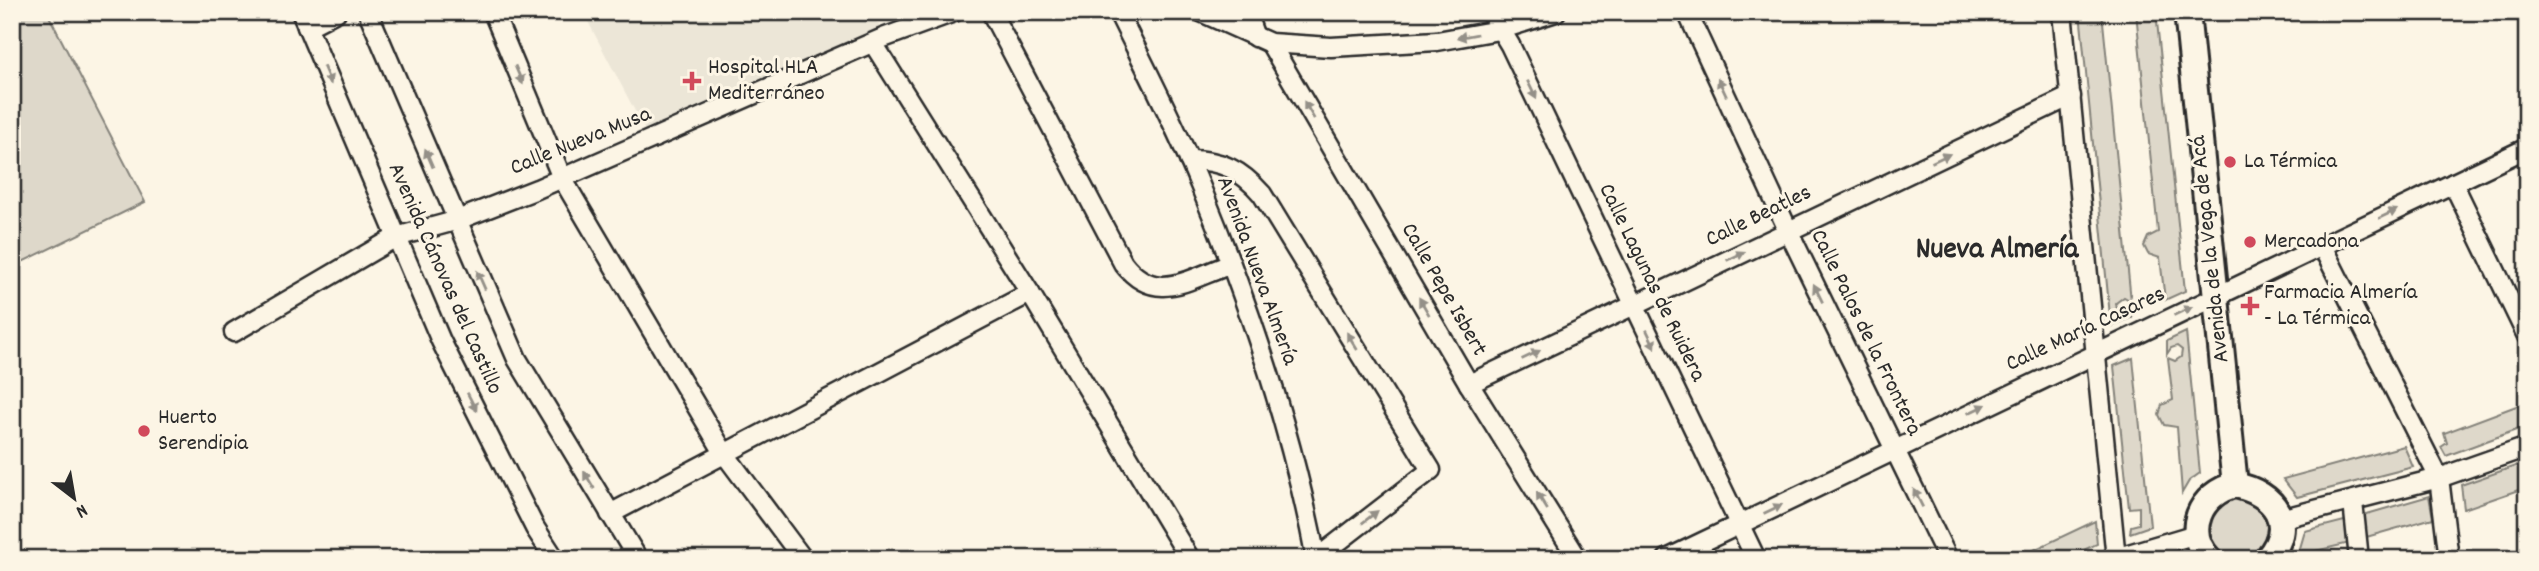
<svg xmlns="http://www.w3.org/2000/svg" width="2539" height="571" font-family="Dekko,sans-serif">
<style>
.built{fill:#ece6d7}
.green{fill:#ded8ca;stroke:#84827a;stroke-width:2}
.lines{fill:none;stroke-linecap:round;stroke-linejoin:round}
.street-casing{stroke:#2b2b2b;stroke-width:23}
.secondary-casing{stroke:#2b2b2b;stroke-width:30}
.street{stroke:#fcf5e5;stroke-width:18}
.secondary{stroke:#fcf5e5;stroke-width:24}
.oneway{fill:#949088}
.poi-dot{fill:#d1495b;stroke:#fcf5e5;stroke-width:2.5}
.labels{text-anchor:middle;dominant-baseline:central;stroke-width:6;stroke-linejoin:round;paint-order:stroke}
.poi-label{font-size:23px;fill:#2b2b2b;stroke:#fcf5e5;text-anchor:start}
.street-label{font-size:23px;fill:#2b2b2b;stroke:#fcf5e5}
.district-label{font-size:30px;font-weight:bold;fill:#2b2b2b;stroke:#fcf5e5}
</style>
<rect width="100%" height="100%" fill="#fcf5e5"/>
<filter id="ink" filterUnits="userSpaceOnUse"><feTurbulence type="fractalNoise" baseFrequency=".0143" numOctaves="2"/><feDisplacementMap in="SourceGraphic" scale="14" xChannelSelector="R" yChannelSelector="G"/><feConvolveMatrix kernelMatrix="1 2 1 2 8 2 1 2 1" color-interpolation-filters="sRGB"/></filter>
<g filter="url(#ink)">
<path class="built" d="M 583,12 L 870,12 L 882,30 L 646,132 Z"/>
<g class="green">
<path d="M 12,12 L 47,12 L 145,202 L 12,267 Z"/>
<path d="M 2080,12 L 2102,12 L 2131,301 L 2124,297 L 2116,303 L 2117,310 L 2124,312 L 2132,307 L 2132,317 L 2111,326 Z"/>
<path d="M 2136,12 L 2156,12 L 2185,291 L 2165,300 L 2160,258 L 2148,254 L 2144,246 L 2148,237 L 2158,232 Z"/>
<path d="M 2186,332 L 2200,473 L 2189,481 L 2182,493 L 2177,427 L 2164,425 L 2159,415 L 2162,405 L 2173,400 L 2168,358 L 2175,361 L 2181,357 L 2182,350 L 2177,346 L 2171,348 L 2167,354 L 2167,341 Z"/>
<path d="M 2133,358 L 2150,526 L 2130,533 L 2131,526 L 2139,524 L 2139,507 L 2129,508 L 2114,366 Z"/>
<path d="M 2527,402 L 2527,426 L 2446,456 L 2441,447 L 2447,443 L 2444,433 Z"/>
<path d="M 2404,446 L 2413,467 L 2297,497 L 2283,479 Z"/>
<path d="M 2527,462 L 2527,487 L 2464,509 L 2461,485 Z"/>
<path d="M 2237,495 L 2266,512 C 2273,544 2258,567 2223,556 L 2207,535 L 2211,510 Z"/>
<path d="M 2429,496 L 2433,518 L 2363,538 L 2360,516 Z"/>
<path d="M 2348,520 L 2350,543 L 2298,555 L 2305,531 Z"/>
<path d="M 2095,521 L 2097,544 L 2064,559 L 2015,559 Z"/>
</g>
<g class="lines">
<g class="street-casing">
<g id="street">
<path d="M 301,12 L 441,341 L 535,528 L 555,559"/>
<path d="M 368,12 L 517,359 L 638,559"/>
<path d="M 493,12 L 562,178 L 724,453 L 803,559"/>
<path d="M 991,12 L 1123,263 C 1155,305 1188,279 1229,265"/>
<path d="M 1118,12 C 1146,69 1176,126 1200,185 C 1249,304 1292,431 1316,559"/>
<path d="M 1201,12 L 1270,43 L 1331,47 L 1437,41 L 1499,30 L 1556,12"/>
<path d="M 1246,12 L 1255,37"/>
<path d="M 1490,12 L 1510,45 L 1756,559"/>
<path d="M 1687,12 L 1788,230 L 1948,559"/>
<path d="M 2062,12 L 2116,559"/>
<path d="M 307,27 L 336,12"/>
<path d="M 873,43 L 1030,293 L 1190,559"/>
<path d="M 1270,43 L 1469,384 L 1578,559"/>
<path d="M 1189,160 C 1222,160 1241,170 1262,194 L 1431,470 L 1316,559"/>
<path d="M 2453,183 L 2527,336"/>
<path d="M 2322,246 L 2439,478 L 2449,559"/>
<path d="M 234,332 L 396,237 L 455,221 L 537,189 L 883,38 L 954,12"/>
<path d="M 1469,384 L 2071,96"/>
<path d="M 2353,502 L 2359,559"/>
<path d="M 610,514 L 1030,293"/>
<path d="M 2280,519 L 2439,478 L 2527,447"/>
<path d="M 1667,559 L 2527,148"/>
<path d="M 2112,559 L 2196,534"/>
</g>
</g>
<g class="secondary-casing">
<g id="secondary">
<path d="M 2187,12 L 2235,485"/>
<path d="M 2209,559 C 2183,532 2200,493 2235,485 C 2275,493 2297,524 2267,559"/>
</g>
</g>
<use href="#street" class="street"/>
<use href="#secondary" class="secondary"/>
</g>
<defs><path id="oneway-solid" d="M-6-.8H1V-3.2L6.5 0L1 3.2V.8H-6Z" transform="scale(1.75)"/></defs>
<g class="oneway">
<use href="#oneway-solid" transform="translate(1467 36) rotate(170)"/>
<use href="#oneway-solid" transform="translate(327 75) rotate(67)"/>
<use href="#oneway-solid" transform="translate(519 75) rotate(67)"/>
<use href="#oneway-solid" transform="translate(1722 87) rotate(-115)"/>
<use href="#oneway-solid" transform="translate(1532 90) rotate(64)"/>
<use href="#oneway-solid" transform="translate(1309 110) rotate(-120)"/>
<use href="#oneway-solid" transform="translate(429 158) rotate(-113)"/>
<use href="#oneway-solid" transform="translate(1941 158) rotate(-25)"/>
<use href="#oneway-solid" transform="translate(2388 214) rotate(-26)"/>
<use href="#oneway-solid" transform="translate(1736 256) rotate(-26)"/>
<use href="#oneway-solid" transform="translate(481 280) rotate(-114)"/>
<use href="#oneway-solid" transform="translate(1818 293) rotate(-116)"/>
<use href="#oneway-solid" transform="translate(1424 306) rotate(-120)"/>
<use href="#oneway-solid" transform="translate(2183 311) rotate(-25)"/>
<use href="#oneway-solid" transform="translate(1651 339) rotate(64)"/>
<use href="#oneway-solid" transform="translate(1352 341) rotate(-121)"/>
<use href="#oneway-solid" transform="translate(1531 355) rotate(-26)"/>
<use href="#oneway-solid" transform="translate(472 402) rotate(63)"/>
<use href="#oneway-solid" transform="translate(1977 409) rotate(-26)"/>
<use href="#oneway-solid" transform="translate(589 480) rotate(-121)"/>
<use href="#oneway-solid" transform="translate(1918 498) rotate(-117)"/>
<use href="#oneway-solid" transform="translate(1542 501) rotate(-122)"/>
<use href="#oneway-solid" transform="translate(1773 509) rotate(-26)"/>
<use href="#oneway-solid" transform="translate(1370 517) rotate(-38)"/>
</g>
</g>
<g class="poi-dot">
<path d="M688.5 70.5h7v7h7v7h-7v7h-7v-7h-7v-7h7z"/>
<circle cx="2230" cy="162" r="7"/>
<circle cx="2250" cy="242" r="7"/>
<path d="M2246.5 295.5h7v7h7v7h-7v7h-7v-7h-7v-7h7z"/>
<circle cx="144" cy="431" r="7"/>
</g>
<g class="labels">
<g class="poi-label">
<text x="708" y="68">Hospital HLA<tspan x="708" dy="26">Mediterráneo</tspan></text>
<text x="2244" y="162">La Térmica</text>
<text x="2264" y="242">Mercadona</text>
<text x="2264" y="293">Farmacia Almería<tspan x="2264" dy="26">- La Térmica</tspan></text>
<text x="158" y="418">Huerto<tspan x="158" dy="26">Serendipia</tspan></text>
</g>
<g class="street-label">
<text transform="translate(581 142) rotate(-22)">Calle Nueva Musa</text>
<text transform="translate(1759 217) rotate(-26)">Calle Beatles</text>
<text transform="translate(2211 249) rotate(-96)">Avenida de la Vega de Acá</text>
<text transform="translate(1256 271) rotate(70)">Avenida Nueva Almería</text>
<text transform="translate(444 279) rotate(66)">Avenida Cánovas del Castillo</text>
<text transform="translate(1651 283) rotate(64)">Calle Lagunas de Ruidera</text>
<text transform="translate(1443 290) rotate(60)">Calle Pepe Isbert</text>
<text transform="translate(2086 330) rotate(-25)">Calle María Casares</text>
<text transform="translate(1865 333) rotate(64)">Calle Palos de la Frontera</text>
</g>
<g class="district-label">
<text x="1997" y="251">Nueva Almería</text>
</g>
</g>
<rect width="2539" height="571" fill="none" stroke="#fcf5e5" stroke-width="42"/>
<rect x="21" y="21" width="2497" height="529" fill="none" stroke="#2b2b2b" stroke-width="2.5" filter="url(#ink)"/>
<g transform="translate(74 498) rotate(149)" stroke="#fcf5e5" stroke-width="5" paint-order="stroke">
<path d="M0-5L12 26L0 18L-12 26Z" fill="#2b2b2b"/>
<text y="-10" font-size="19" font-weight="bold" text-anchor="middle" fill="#2b2b2b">N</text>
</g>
</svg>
